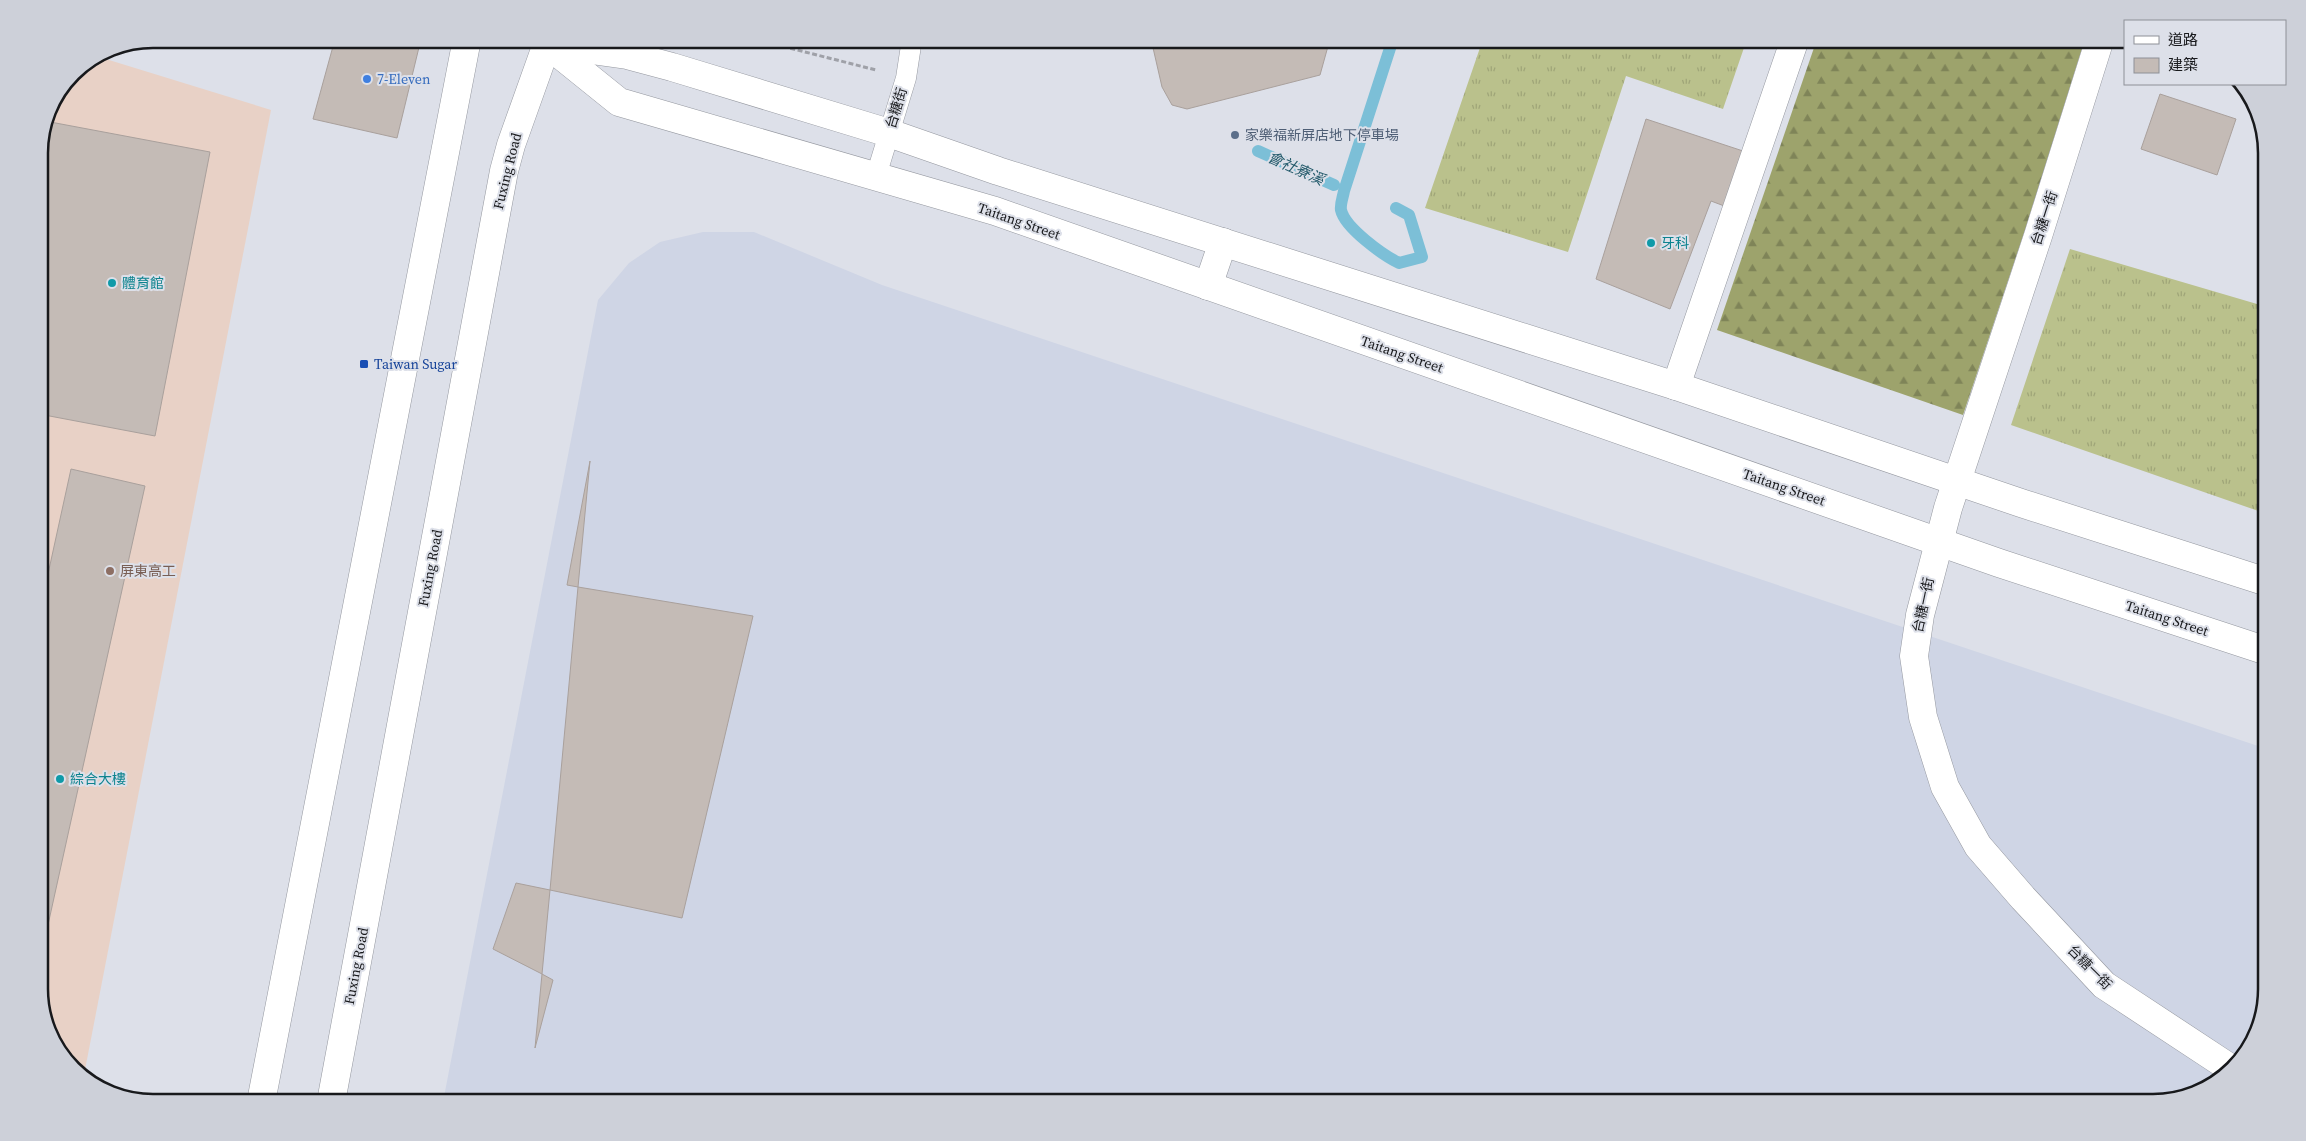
<svg xmlns="http://www.w3.org/2000/svg" width="2306" height="1141" font-family="'Source Serif 4','Noto Sans TC',serif">
<style>
.built{fill:#cfd5e5}
.education{fill:#e8d1c6}
.grass{fill:url(#grass-tufts)}
.forest{fill:url(#forest-firs)}
.lines{fill:none;stroke-linecap:round;stroke-linejoin:round}
.stream{stroke:#7cbfd7;stroke-width:12}
.building{fill:#c4bbb6;stroke:#a9a09c}
.lane-casing{stroke:#94979f;stroke-width:21}
.street-casing{stroke:#94979f;stroke-width:29}
.primary-casing{stroke:#94979f;stroke-width:29}
.path{stroke:#9fa1a8;stroke-width:3;stroke-dasharray:5 2.5;stroke-linecap:butt}
.lane{stroke:#fff;stroke-width:20}
.street{stroke:#fff;stroke-width:28}
.primary{stroke:#fff;stroke-width:28}
.shop-dot{fill:#3f7fe0;stroke:#dde0e9;stroke-width:2}
.service-dot{fill:#5c6f8a;stroke:#dde0e9;stroke-width:2}
.culture-dot{fill:#0f9aa8;stroke:#dde0e9;stroke-width:2}
.transit-dot{fill:#1a4fb4;stroke:#dde0e9;stroke-width:2}
.education-dot{fill:#8d6e63;stroke:#dde0e9;stroke-width:2}
.labels{text-anchor:middle;dominant-baseline:central;stroke-width:4;stroke-linejoin:round;paint-order:stroke}
.shop-label{font-size:14px;fill:#366cbe;stroke:#dde0e9;text-anchor:start}
.street-label{font-size:14px;fill:#18191c;stroke:#dde0e9}
.service-label{font-size:14px;fill:#4e5e75;stroke:#dde0e9;text-anchor:start}
.culture-label{font-size:14px;fill:#0d838f;stroke:#dde0e9;text-anchor:start}
.transit-label{font-size:14px;fill:#164399;stroke:#dde0e9;text-anchor:start}
.education-label{font-size:14px;fill:#785e54;stroke:#dde0e9;text-anchor:start}
.water-label{font-size:15px;font-style:italic;fill:#235a6b;stroke:#dde0e9}
.rim{fill:none;stroke:#18191c;stroke-width:2.5}
</style>
<defs>
<pattern id="grass-tufts" width="24" height="20" patternUnits="userSpaceOnUse" patternTransform="scale(1.25)"><rect width="24" height="20" fill="#bac18c"/><path d="M3 7l-1-3M5 7V3M7 7l1-3M15 17l-1-3M17 17v-4M19 17l1-3" fill="none" stroke="#9fa578"/></pattern>
<pattern id="forest-firs" width="22" height="20" patternUnits="userSpaceOnUse" patternTransform="scale(1.25)"><rect width="22" height="20" fill="#9da36c"/><path d="M5 1l3.5 6h-7zM16 11l3.5 6h-7z" fill="#7f8458"/></pattern>
</defs>
<rect width="100%" height="100%" fill="#dde0e9"/>
<path class="built" d="M 703,232 L 754,232 L 882,285 L 2267,749 L 2267,989 L 2256,1039 L 2217,1083 L 2154,1102 L 443,1102 L 598,300 L 629,263 L 660,242 Z"/>
<path class="education" d="M 96,56 L 271,110 L 84,1075 L 58,1052 L 39,997 L 39,145 L 47,108 L 72,72 Z"/>
<g class="grass">
<path d="M 1483,39 L 1747,39 L 1723,109 L 1626,76 L 1568,252 L 1425,208 Z"/>
<path d="M 2070,249 L 2257,304 L 2267,265 L 2267,514 L 2011,425 Z"/>
</g>
<path class="forest" d="M 1817,39 L 2085,39 L 2025,230 L 1963,415 L 1717,330 Z"/>
<g class="lines">
<g class="stream">
<path d="M 1393,39 L 1344,191 C 1343,197 1340,204 1341,210 C 1345,228 1383,255 1399,263 L 1422,257 L 1409,215 L 1396,208"/>
<path d="M 1258,151 L 1334,185"/>
</g>
</g>
<g class="building">
<path d="M 335,39 L 421,39 L 397,138 L 313,119 Z"/>
<path d="M 1151,39 L 1330,39 L 1320,75 L 1187,109 L 1172,105 L 1162,87 Z"/>
<path d="M 2160,94 L 2236,119 L 2217,175 L 2141,149 Z"/>
<path d="M 1646,119 L 1743,151 L 1727,207 L 1711,201 L 1670,309 L 1596,279 Z"/>
<path d="M 45,121 L 210,152 L 155,436 L 39,414 L 39,145 Z"/>
<path d="M 590,461 L 578,587 L 567,585 Z"/>
<path d="M 71,469 L 145,486 L 42,952 L 39,951 L 39,605 L 41,606 Z"/>
<path d="M 578,587 L 753,616 L 682,918 L 550,890 Z"/>
<path d="M 516,883 L 550,890 L 542,974 L 493,949 Z"/>
<path d="M 542,974 L 553,980 L 535,1048 Z"/>
</g>
<g class="lines">
<g class="lane-casing">
<path id="lane" d="M 876,176 L 906,78 L 912,39"/>
</g>
<g class="street-casing">
<g id="street">
<path d="M 2100,39 L 2038,236 L 1948,508 L 1920,615 L 1914,656 L 1923,717 L 1945,787 L 1978,846 L 2023,898 L 2104,985 L 2230,1068"/>
<path d="M 547,44 L 619,102 L 995,211 L 1999,563 L 2267,651"/>
<path d="M 548,44 L 627,55 L 672,67 L 889,133 L 998,171 L 1676,386 L 2021,503 L 2267,582"/>
<path d="M 1208,286 L 1223,242"/>
<path d="M 1676,386 L 1795,39"/>
</g>
</g>
<g class="primary-casing">
<g id="primary">
<path d="M 261,1102 L 467,39"/>
<path d="M 331,1102 L 504,171 L 511,145 L 547,44 L 547,39"/>
</g>
</g>
<path class="path" d="M 754,39 L 876,70"/>
<use href="#lane" class="lane"/>
<use href="#street" class="street"/>
<use href="#primary" class="primary"/>
</g>
<circle class="shop-dot" cx="367" cy="79" r="5"/>
<circle class="service-dot" cx="1235" cy="135" r="5"/>
<g class="culture-dot">
<circle cx="1651" cy="243" r="5"/>
<circle cx="112" cy="283" r="5"/>
<circle cx="60" cy="779" r="5"/>
</g>
<rect class="transit-dot" x="359" y="359" width="10" height="10" rx="2.5"/>
<circle class="education-dot" cx="110" cy="571" r="5"/>
<g class="labels">
<g class="shop-label">
<text x="377" y="79">7-Eleven</text>
</g>
<g class="street-label">
<text transform="translate(896 108) rotate(-73)">台糖街</text>
<text transform="translate(507 171) rotate(-76)">Fuxing Road</text>
<text transform="translate(2044 218) rotate(-72)">台糖一街</text>
<text transform="translate(1019 221) rotate(19)">Taitang Street</text>
<text transform="translate(1402 354) rotate(19)">Taitang Street</text>
<text transform="translate(1784 487) rotate(19)">Taitang Street</text>
<text transform="translate(430 568) rotate(-79)">Fuxing Road</text>
<text transform="translate(1923 605) rotate(-78)">台糖一街</text>
<text transform="translate(2167 618) rotate(18)">Taitang Street</text>
<text transform="translate(356 966) rotate(-79)">Fuxing Road</text>
<text transform="translate(2090 967) rotate(45)">台糖一街</text>
</g>
<g class="service-label">
<text x="1245" y="135">家樂福新屏店地下停車場</text>
</g>
<g class="culture-label">
<text x="1661" y="243">牙科</text>
<text x="122" y="283">體育館</text>
<text x="70" y="779">綜合大樓</text>
</g>
<g class="transit-label">
<text x="374" y="364">Taiwan Sugar</text>
</g>
<g class="education-label">
<text x="120" y="571">屏東高工</text>
</g>
<g class="water-label">
<text transform="translate(1296 168) rotate(24)">會社寮溪</text>
</g>
</g>
<path d="M0 0H2306V1141H0ZM153 48H2153A105 105 0 0 1 2258 153V989A105 105 0 0 1 2153 1094H153A105 105 0 0 1 48 989V153A105 105 0 0 1 153 48Z" fill="#cdd0d9" fill-rule="evenodd"/>
<path class="rim" d="M153 48H2153A105 105 0 0 1 2258 153V989A105 105 0 0 1 2153 1094H153A105 105 0 0 1 48 989V153A105 105 0 0 1 153 48Z"/>
<rect x="2124" y="20" width="162" height="65" fill="#dde0e9" stroke="#8e9097"/>
<rect x="2134" y="36" width="25" height="8" fill="#ffffff" stroke="#8e9097"/>
<text x="2168" y="45" font-size="15" fill="#18191c">道路</text>
<rect x="2134" y="58" width="25" height="15" fill="#c4bbb6" stroke="#8e9097"/>
<text x="2168" y="70" font-size="15" fill="#18191c">建築</text>
</svg>
